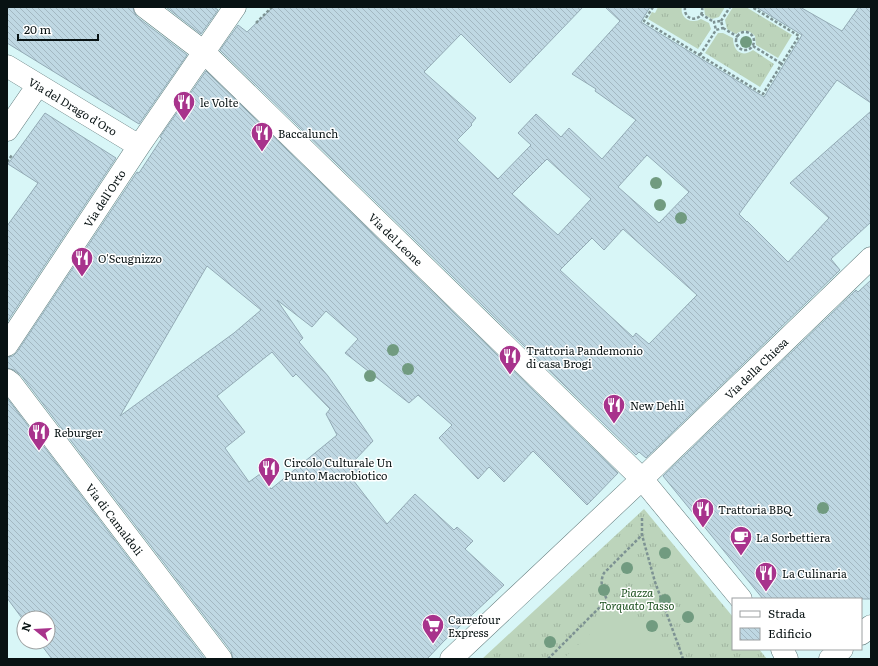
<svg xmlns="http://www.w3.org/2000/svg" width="878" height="666" font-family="Literata,serif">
<defs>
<pattern id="grass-tufts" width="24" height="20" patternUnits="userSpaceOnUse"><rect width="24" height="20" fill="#bcd4bb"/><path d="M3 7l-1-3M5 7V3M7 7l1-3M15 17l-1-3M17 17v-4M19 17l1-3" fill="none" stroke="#a0b5a0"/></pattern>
<pattern id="building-back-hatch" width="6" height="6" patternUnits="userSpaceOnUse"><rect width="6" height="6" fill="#bfd8e3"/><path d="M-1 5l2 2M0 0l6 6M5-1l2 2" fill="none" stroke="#a3b8c2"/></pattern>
</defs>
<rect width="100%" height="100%" fill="#d8f6f7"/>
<!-- grass -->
<path fill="url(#grass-tufts)" d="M658 7H682C680 14 686 22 694 21 697 21 699 20 701 19L709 23 711 29 698 49 648 19 652 12 655 13Z
M704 7H725L719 17 712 19 705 15Z
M733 7H746L792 35 778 58 756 45 755 36C749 30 743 29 736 34L727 29 725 20Z
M718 33H723L733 38C733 51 742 58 753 50L774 64 760 87 705 53Z
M644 509 733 617V649H759L767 659H482Z"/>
<!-- pitch -->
<path fill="#bcd4bb" d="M622 604 673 659H563Z"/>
<!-- building -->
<path fill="url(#building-back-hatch)" stroke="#93aab5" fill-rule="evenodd" d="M7 7H133L134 12 137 17 187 55 139 124 7 43Z
M166 7H214L218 10 201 34Z
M273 7H583L510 83 461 34 424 72 476 118 471 124 472 125 457 140 498 179 531 145 518 133 536 114 561 137 569 128 602 159 636 120 595 91 596 89 572 74 620 21 605 7H650L641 22 764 97 802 35 756 7H800L842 31 859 7H871V103L837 80 739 214 747 222V221L788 262 829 218 790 183 871 111V222L831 259 840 270 646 458 639 452 636 455 220 50 238 25 247 32ZM647 155 689 192 659 223 618 187ZM547 159 591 199 558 235 512 194ZM623 229 697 295 649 344 636 333 633 337 560 270 592 238 604 250Z
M206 71 618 473 587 505 533 451 504 482 489 467 478 479 439 438 452 425 418 395 409 403 345 353 358 339 326 311 312 327 277 300 303 338 299 342 328 376 373 441 353 462 362 473 353 480 387 524 415 494 454 530 457 527 473 541 465 549 504 585 444 641 427 659H233L231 651 21 375 14 370 7 368V357L13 356 17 352 137 172 139 173 162 138 160 137ZM207 266 261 310 234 333 120 416ZM272 352 293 377 296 374 330 409 326 414 337 435 271 489 260 474 249 482 225 448 245 432 217 396Z
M45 113 116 158 7 322V226L38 183 8 164Z
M871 280V599H763L663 476 856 290 858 292Z
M7 398 205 659H52L39 642H48V618H24V621L7 598Z"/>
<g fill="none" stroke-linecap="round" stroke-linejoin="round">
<!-- minor casing -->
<g stroke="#5f797a" stroke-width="23">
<path id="minor" d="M145 7 204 52 214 62 642 479 871 258
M7 66 139 146
M7 130 38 85
M7 345 139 146 235 7
M7 380 11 383 221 659
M861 634 871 626
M782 649 787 659
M451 659 642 479 741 599
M830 659 842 649"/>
</g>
<!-- path -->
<path stroke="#7d9293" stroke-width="2.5" stroke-dasharray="3 2" stroke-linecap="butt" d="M653 7 644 21 763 94 799 36 752 7
M685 7C683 23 705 22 702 7
M701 14 714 22
M721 21 730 7
M256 23 272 7
M723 28 738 37
M736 41a9 9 0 1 1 18 0a9 9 0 1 1-18 0Z
M753 46 782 64
M700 55 716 30 723 28 721 21 714 22 716 30
M7 162 12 155
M642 518V535L655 582 679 647 683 659
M548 659 607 600C603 590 599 583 604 573L642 535"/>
<!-- minor -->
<use href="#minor" stroke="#fff" stroke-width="22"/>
</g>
<!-- trees -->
<g fill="#719b80">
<circle cx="746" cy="42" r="6"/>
<circle cx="656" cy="183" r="6"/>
<circle cx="660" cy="205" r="6"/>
<circle cx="681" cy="218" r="6"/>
<circle cx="393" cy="350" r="6"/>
<circle cx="408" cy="369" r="6"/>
<circle cx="370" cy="376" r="6"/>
<circle cx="823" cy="508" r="6"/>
<circle cx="665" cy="553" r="6"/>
<circle cx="627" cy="568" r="6"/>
<circle cx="604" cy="590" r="6"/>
<circle cx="665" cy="600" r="6"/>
<circle cx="688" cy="617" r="6"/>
<circle cx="652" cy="626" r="6"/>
<circle cx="550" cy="642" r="6"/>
</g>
<!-- icons -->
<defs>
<g id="restaurant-pin" transform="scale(1.15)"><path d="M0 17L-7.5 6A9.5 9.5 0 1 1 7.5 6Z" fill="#a8338c" stroke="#fff"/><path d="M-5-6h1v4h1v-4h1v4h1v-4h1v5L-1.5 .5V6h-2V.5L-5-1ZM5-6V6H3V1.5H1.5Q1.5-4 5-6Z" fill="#fff"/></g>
<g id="cafe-pin" transform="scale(1.15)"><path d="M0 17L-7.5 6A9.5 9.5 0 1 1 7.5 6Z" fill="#a8338c" stroke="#fff"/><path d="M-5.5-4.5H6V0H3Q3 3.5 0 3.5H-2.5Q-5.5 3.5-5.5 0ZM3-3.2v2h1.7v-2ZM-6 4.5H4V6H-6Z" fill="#fff"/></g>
<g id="supermarket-pin" transform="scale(1.15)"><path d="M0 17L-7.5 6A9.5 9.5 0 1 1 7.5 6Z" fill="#a8338c" stroke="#fff"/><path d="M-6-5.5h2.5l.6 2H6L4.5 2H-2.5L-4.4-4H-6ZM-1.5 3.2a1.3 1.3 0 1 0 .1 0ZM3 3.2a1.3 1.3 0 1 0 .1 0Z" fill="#fff"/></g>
</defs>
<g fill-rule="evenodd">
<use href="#restaurant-pin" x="184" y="102"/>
<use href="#restaurant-pin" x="262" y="133"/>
<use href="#restaurant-pin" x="82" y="258"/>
<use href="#restaurant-pin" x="510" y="356"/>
<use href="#restaurant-pin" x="614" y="405"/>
<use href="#restaurant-pin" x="39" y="432"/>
<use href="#restaurant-pin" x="269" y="468"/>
<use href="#restaurant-pin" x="703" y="509"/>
<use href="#cafe-pin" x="741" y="537"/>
<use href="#restaurant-pin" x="766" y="573"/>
<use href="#supermarket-pin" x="433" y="625"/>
</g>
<g text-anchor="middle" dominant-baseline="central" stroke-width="3" stroke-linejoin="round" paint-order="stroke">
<!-- poi labels -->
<g font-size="11" fill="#081213" stroke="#fff" text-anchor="start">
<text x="200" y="102">le Volte</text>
<text x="278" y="133">Baccalunch</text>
<text x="98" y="258">O'Scugnizzo</text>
<text x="526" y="350">Trattoria Pandemonio<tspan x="526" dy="13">di casa Brogi</tspan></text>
<text x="630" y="405">New Dehli</text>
<text x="54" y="432">Reburger</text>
<text x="284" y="462">Circolo Culturale Un<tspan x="284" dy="13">Punto Macrobiotico</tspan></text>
<text x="718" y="509">Trattoria BBQ</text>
<text x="756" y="537">La Sorbettiera</text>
<text x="782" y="573">La Culinaria</text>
<text x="448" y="619">Carrefour<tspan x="448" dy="13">Express</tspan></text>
</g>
<!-- street labels -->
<g font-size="11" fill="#081213" stroke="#fff">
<text transform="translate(73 106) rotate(31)">Via del Drago d'Oro</text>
<text transform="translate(104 198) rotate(-57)">Via dell'Orto</text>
<text transform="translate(396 239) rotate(44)">Via del Leone</text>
<text transform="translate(756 368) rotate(-44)">Via della Chiesa</text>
<text transform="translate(115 519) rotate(53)">Via di Camaldoli</text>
</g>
<!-- park labels -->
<g font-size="11" font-style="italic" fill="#1d511f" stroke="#fff">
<text x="637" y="592">Piazza<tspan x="637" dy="13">Torquato Tasso</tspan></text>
</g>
</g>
<!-- border -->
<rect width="878" height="666" fill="none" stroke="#081213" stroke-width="16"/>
<!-- legend -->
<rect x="732" y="598" width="130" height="52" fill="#ffffff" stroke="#9ca0a1"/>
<rect x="740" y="611" width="20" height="6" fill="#ffffff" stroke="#9ca0a1"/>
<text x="768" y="618" font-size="12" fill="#081213">Strada</text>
<rect x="740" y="628" width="20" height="12" fill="url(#building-back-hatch)" stroke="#9ca0a1"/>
<text x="768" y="638" font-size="12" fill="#081213">Edificio</text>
<!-- north arrow -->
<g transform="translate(36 630) rotate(288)"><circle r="19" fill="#ffffff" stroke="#9ca0a1"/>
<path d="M0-3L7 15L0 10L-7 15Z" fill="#a8338c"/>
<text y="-6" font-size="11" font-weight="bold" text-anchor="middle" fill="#081213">N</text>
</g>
<!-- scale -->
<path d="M18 34v6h80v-6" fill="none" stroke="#081213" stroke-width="2"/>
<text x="24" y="34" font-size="12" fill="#081213" stroke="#ffffff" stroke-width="3" paint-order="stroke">20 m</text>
</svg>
